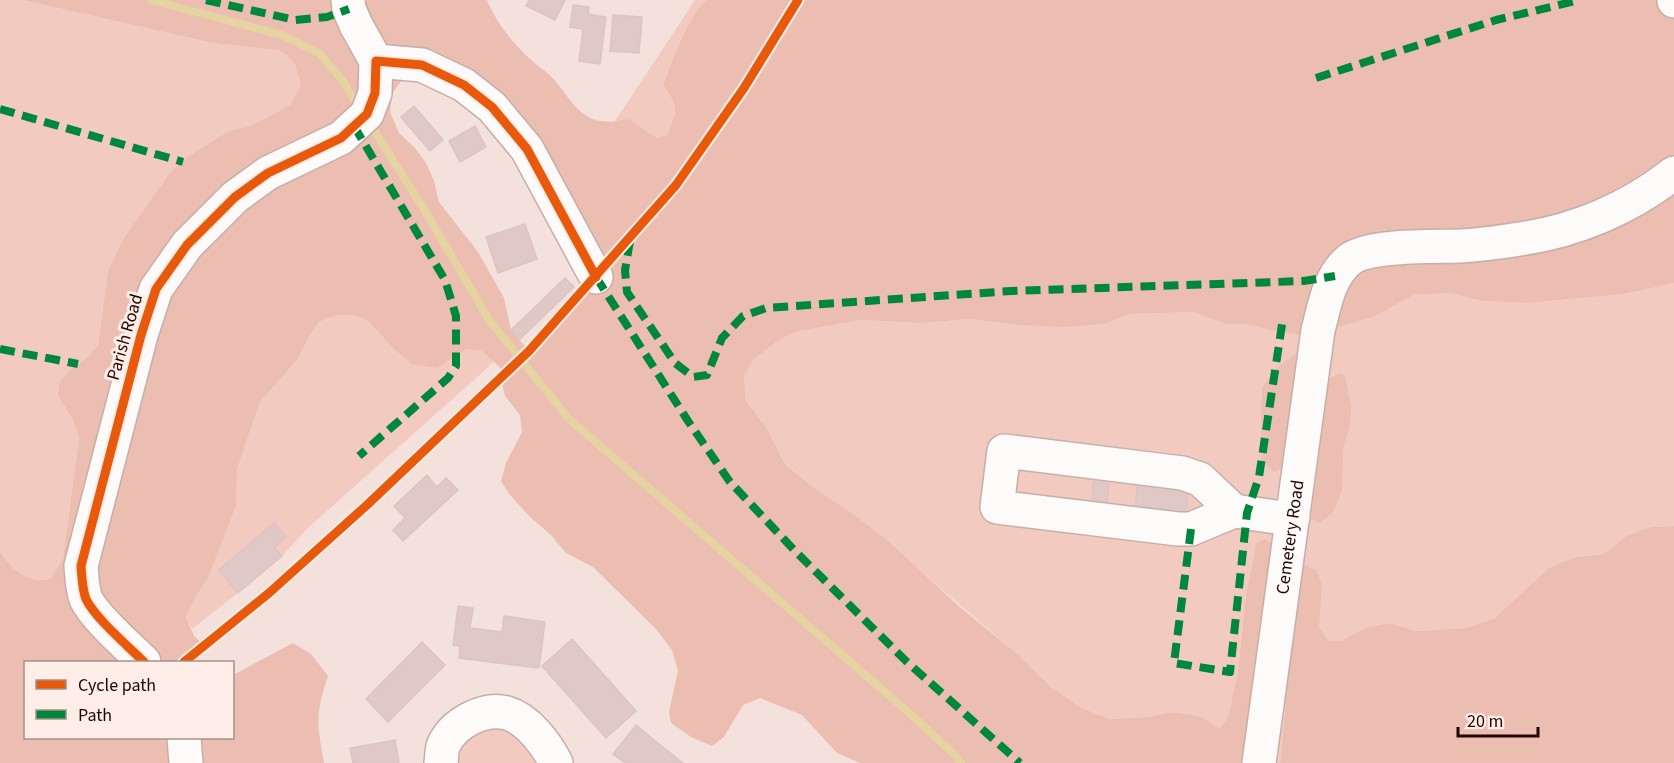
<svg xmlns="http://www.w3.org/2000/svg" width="1674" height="763" font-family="'Source Sans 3',sans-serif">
<rect width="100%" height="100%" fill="#f4e1dc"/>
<!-- green -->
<path fill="#f3cabf" d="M0 0H23L213 43 279 49 288 56 295 65 301 86 290 105 251 126 229 131 190 155 108 271 98 345 86 359 70 370 58 396 72 418 79 438 63 559 50 579C26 583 14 571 0 552Z
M695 0H706C688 17 672 61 663 85 678 107 678 110 667 135L657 138 642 128 615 121Z
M1674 283V526L1651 527 1626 536 1604 554 1577 557 1518 599 1495 618 1466 628 1417 631 1389 623 1365 628 1341 641 1328 640 1319 626V608L1290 645 1280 763H1246L1256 544 1246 594 1238 671 1228 717 1220 728 1200 716 1172 712 1147 717 1109 719 1080 707 1051 687 1015 652 856 516 814 488 785 463 766 427 746 401 744 376 754 359 775 343 794 332 862 320 920 323 970 319 1021 325 1104 324 1131 314 1194 312 1225 324H1245L1278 332 1299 335 1343 326 1373 317 1414 295 1449 293 1483 301 1528 303 1624 294Z
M337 315H355L367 320 394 349 437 368 467 349 482 351 494 362 309 527 282 556 274 547 286 537 274 523 219 570 238 593 192 629 186 617 196 596 208 578 236 506 237 469 260 402 298 359 309 337 319 322Z
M484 712 556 763H441Z"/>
<!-- forest -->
<path fill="#ecbdb1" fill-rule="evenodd" d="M23 0H487C496 22 513 44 531 60 539 67 549 73 556 82 566 93 573 108 587 116 599 124 615 122 628 119L657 138 667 135C678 110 678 107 663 85 672 61 688 17 706 0H1674V283L1624 294 1528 303 1483 301 1449 293 1414 295 1373 317 1343 326 1299 335 1278 332 1245 324H1225L1194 312 1131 314 1104 324 1062 327 1021 325 970 319 920 323 862 320 794 332 775 343 754 359 744 376 746 401 766 427 785 464 814 488 856 516 889 542 961 608 1015 652 1051 687 1080 707 1109 719 1147 717 1172 712 1200 716 1220 728 1228 717 1238 671 1246 594 1256 544 1265 539 1273 545 1246 763H860L837 753 802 715 760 698 743 705 724 737 712 746 691 737 671 723 669 712 678 671 672 650 656 629 593 567 566 553 551 535 530 517 510 495 501 481 506 463 522 432 520 415 505 396 501 379 506 373 482 351 467 349 437 368 412 364 394 349 367 320 355 315H337L319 322 309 337 298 359 260 402 237 469 236 506 208 578 196 596 186 617 194 636 205 647 184 662H26V738H232L233 675 293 643 311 654 328 676C315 714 317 724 324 763H0V552C14 571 26 583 50 579L63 559 79 438 72 418 58 396 60 382 70 370 86 359 98 345 108 271 124 238 170 173 190 155 229 131 251 126 290 105 301 86 295 65 288 56 279 50 213 43ZM427 76 488 116 557 229 586 289 529 351 511 330 504 298 478 252 439 202 434 181 426 163 415 148 399 133 390 112 392 94 402 80Z
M1297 353 1307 359 1297 442 1282 468 1274 472 1261 459 1262 388 1276 368Z
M1340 373 1345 376 1351 407 1350 424 1343 449 1342 491 1333 512 1320 523 1311 519 1329 379Z
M1674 526V763H1280L1297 581 1305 565 1316 570 1322 584 1319 626 1328 640 1341 641 1365 628 1389 623 1417 631 1466 628 1495 618 1549 568 1577 557 1604 554 1626 536 1651 527Z"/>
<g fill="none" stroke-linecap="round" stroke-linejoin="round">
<!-- stream -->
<path stroke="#e5d3a2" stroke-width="8" d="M151 0 282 35 319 53 342 80 359 108
M368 121 427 214 489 320 569 419 906 710 955 755 961 763"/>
</g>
<!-- building -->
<path fill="#dfc8c6" stroke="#ddc4c3" stroke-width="1.5" d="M529 0H565L555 20 526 6Z
M573 5 589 7 588 14 606 17 600 64 579 61 583 29 570 27Z
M613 15 642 17 639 53 610 51Z
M414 106 443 140 430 151 401 117Z
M475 126 486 147 460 162 449 141Z
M525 224 537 259 498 273 486 237Z
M565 278 574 287 520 339 511 330Z
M427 475 437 487 446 478 458 490 403 541 393 530 405 518 394 506Z
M1094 477 1109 479 1107 501 1092 499Z
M1138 478 1190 484 1185 516 1135 510Z
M274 523 286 537 274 547 282 556 238 593 219 570Z
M458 606 473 608 470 628 502 632 504 616 545 622 539 668 459 658 460 646 453 645Z
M572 639 636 711 606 738 542 666Z
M422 642 445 665 388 722 366 699Z
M636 725 664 748 683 763H625L613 754Z
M395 740 399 763H353L350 748Z"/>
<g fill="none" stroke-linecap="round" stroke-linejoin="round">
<!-- minor casing -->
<g stroke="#c6aea8" stroke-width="36">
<g id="minor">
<path d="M1674 0V1"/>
<path d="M376 61 422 65 464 85 492 107 527 149 596 277"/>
<path d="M1234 511 1200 479 1182 473 1004 451 997 507 1178 529H1191L1234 511 1276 517H1293"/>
<path d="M144 662C129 647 95 618 86 599 82 589 82 577 81 566L141 335 156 289 187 245 235 197 268 173 341 138 367 114 375 93 376 61 356 25 349 9 348 0"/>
<path d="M184 738 186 763"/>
<path d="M441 763C442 758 441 749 444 744 454 723 484 707 507 713 528 719 547 745 556 763"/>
<path id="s1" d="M1259 763 1318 330C1325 305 1328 278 1349 260 1369 244 1434 247 1461 246 1480 245 1501 242 1520 239 1576 231 1630 208 1674 173"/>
</g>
</g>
<!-- minor -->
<use href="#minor" stroke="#fdfafa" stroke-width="33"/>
<!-- quiet -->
<path stroke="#00873e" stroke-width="8" stroke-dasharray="15 8" stroke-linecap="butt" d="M206 0 295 20 327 17 349 9
M1316 78 1496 20 1580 0
M0 109 183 162
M354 126 445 280 456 316V366L448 378 359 456
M630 241 625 270 627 292 675 363 693 377 707 375 722 338 743 316 766 308 1011 291 1304 281 1335 276
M596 277 688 421 730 482 796 552 906 661 1020 763
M0 349 78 364
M1191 529 1174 663 1230 672 1247 513 1259 477 1283 318"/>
<!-- cycleway casing -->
<g stroke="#ffede8" stroke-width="13">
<path id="cycleway" d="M144 662C129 647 95 618 86 599 82 589 82 577 81 566L141 335 156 289 187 245 235 197 268 173 341 138 367 114 375 93 376 61 422 65 464 85 492 107 527 149 596 277
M184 662 269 593 367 505 529 351 676 185 744 88 798 0"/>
</g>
<!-- cycleway -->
<use href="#cycleway" stroke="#e8590c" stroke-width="9"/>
</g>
<g text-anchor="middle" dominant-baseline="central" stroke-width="6" stroke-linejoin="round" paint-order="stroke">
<!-- street labels -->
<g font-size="18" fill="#210501" stroke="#ffede8">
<text transform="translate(125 337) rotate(-74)">Parish Road</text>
<text stroke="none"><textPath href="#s1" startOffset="228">Cemetery Road</textPath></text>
</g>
</g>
<!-- legend -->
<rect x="24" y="661" width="210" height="78" fill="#ffede8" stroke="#a6908c" stroke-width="1.5"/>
<rect x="36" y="680" width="30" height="9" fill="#e8590c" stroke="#a6908c" stroke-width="1.5"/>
<text x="78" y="691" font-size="18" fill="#210501">Cycle path</text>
<rect x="36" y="710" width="30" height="9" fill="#00873e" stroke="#a6908c" stroke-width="1.5"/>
<text x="78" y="721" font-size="18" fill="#210501">Path</text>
<!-- scale -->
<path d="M1458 727v9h80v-9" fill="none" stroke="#210501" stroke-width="3"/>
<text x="1467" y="727" font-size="18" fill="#210501" stroke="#ffede8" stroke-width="4.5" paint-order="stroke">20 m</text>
</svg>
